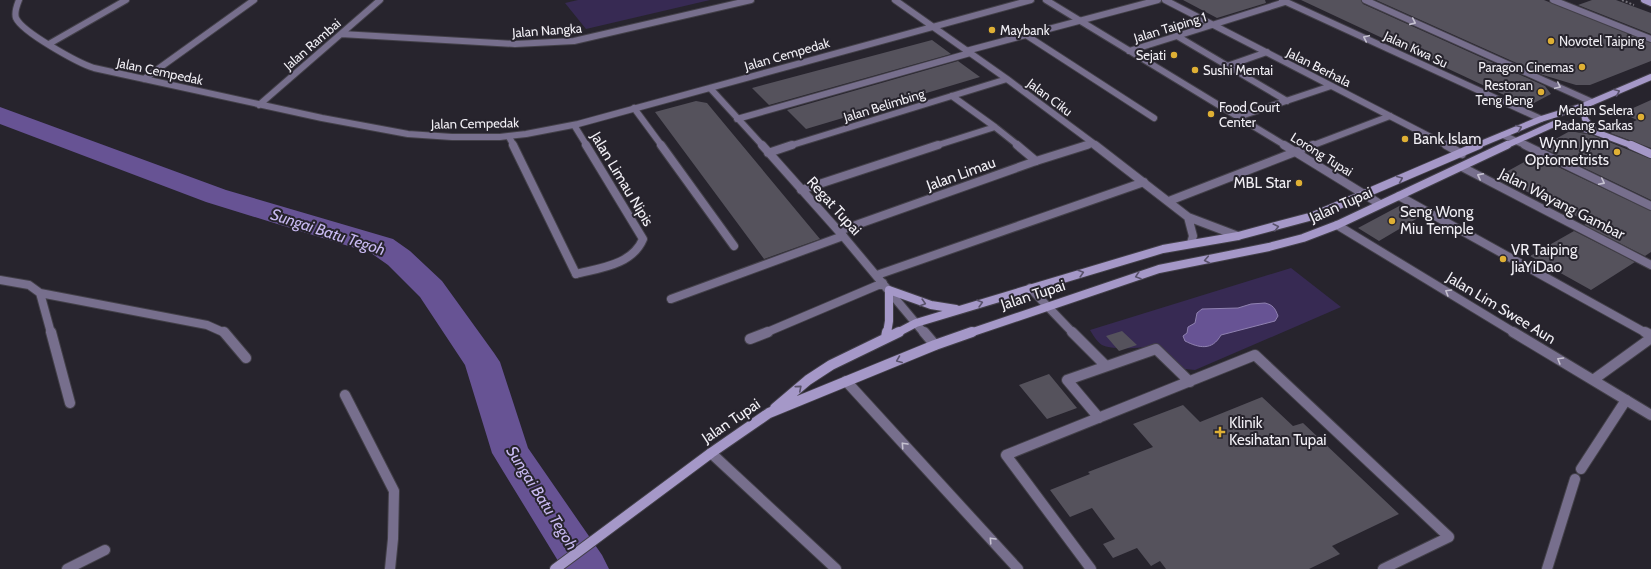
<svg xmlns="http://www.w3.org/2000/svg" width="1651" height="569" font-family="Cabin,sans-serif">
<rect width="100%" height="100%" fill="#27242d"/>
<!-- green -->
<path fill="#372a53" d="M578 0H710L586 29 565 3Z
M1291 268 1341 307 1195 370 1185 369 1158 346C1146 347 1113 351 1102 345 1097 342 1093 335 1090 330Z"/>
<!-- water -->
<path fill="#675394" stroke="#9082b1" d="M1265 303C1273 305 1275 308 1278 316L1275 321 1221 335C1212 351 1199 348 1185 341L1183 336 1187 333 1188 327 1195 323 1197 313 1202 309 1238 308 1251 304Z"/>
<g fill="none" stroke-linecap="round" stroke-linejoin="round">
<!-- river -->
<path fill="#675394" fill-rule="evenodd" d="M0 107 226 190 393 239 410 251 442 281 494 353 500 362 528 448 602 555 609 569H563L492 453 465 365 420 297 388 265 371 253 206 202 0 124Z"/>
</g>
<!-- building -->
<path fill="#55525c" d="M1183 0H1265L1266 3 1217 18Z
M1301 0H1361L1363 4 1545 86 1551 94 1534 103 1517 101Z
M1376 0H1544L1651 43V61L1590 85H1576L1543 75Z
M1592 0H1616L1651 13V34L1578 5Z
M932 40 951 54 769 105 752 88Z
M958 61 980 77 806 129 787 110Z
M1651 100V148L1610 133 1637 120 1622 113Z
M696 101 707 103 820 239 764 259 655 112Z
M1570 131 1592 135 1651 159V200L1541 147Z
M1535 156 1651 211V252L1645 256 1584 225 1588 222 1497 177Z
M1403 204 1423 215 1379 241 1358 228Z
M1574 231 1635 262 1591 290 1530 256Z
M1122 331 1137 345 1119 351 1106 336Z
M1049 374 1077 408 1047 419 1019 385Z
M1262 397 1293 426 1303 423 1399 514 1332 546 1340 554 1309 569H1166L1160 561 1151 566 1137 548 1113 558 1103 544 1115 539 1092 508 1070 517 1050 490 1090 474 1088 472 1153 447 1133 424 1183 405 1200 422Z"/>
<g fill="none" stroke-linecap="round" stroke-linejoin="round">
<!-- lane-far2 casing -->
<g stroke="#434049" stroke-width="8">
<path id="lane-far2" d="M1553 0 1651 39
M1026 35 1154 118
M1177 36 1287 101
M966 51 1158 0
M1227 66 1267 52
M952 96 995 127 1019 146
M634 108 662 146
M737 119 970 53
M509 137 514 146
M935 146 995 127
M1311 146 1390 116"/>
</g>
<!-- lane-far1 casing -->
<g stroke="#434049" stroke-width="10">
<path id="lane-far1" d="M513 145 576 274
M661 145 734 246
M1017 145 1036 161
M801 190 938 145
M1169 201 1313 145
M877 275 1144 182
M0 280 29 285 40 293 51 333
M1030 288 1073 333
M40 293 207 325 225 333
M671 299 843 236"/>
</g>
<!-- lane casing -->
<g stroke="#434049" stroke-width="12">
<path id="lane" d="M51 332 70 403
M224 332 246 358
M1072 332 1106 366
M345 395 394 491 393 539 390 569
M1099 418 1067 380 1156 349 1190 382
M1581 469 1626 400
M67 569 105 550
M1091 569 1006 455 1255 355 1449 537 1383 569
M1547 569 1575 479"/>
</g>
<!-- street-far2 casing -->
<g stroke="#434049" stroke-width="8">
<path id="street-far2" d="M19 0C17 5 14 12 16 18 22 32 78 63 94 68L322 118 408 134 452 137H500L526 134 578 124 1031 0
M895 0 1007 79 1097 146
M1046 0 1286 146
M1165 0 1448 146
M1282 0 1541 119
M1365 0 1592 102
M341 34 515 44 574 41 751 0
M49 44 126 0
M1129 51 1285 2
M144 79 254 0
M710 88 763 146
M259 105 380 0
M1238 117 1331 86
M574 125 587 146
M1503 135 1527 146
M789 146 1007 79
M1084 146 1092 144"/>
</g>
<!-- street-far1 casing -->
<g stroke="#434049" stroke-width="10">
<path id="street-far1" d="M762 145 843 236 924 333
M1095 145 1188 217 1238 236
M1284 145 1380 204
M1446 145 1462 154
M1525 145 1651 206
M768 153 792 145
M1462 167 1651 265
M1399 196 1646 333
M1188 217 1193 236 1191 243
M1337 225 1515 333
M839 231 1036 161 1087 145
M576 274C600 268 632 265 643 239L586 145
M765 333 883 283"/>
</g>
<!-- street casing -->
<g stroke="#434049" stroke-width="12">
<path id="street" d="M924 332 935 345
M1513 332 1651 415
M1645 332 1651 335
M750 339 768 332
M1593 380 1651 338
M846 381 1018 569
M711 453 836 569"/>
</g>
<!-- secondary-far2 casing -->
<g stroke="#434049" stroke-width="8">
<path id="secondary-far2" d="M1644 0 1651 3
M1583 106 1585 119 1593 129
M1476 146 1541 119 1583 106 1651 77
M1505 146 1556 123 1593 131 1633 146"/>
</g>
<!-- secondary-far1 casing -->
<g stroke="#434049" stroke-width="10">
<path id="secondary-far1" d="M1631 145 1651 154
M887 333 889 321V290L931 305 956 309
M897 333 916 323 1163 249 1238 236 1313 216 1479 145
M970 333 1159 269 1269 247 1303 238 1337 225 1507 145"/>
</g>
<!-- secondary casing -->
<g stroke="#434049" stroke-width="12">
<path id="secondary" d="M886 337 887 332
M775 408 808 380 831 365 899 332
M555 569 711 453 769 413 935 345 972 332"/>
</g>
<!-- path -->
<path stroke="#747179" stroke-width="2" stroke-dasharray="2 2" stroke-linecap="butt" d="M1622 0 1634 5"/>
<!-- lane-far2 -->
<use href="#lane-far2" stroke="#776f8d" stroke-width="6"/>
<!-- lane-far1 -->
<use href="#lane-far1" stroke="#776f8d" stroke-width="8"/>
<!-- lane -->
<use href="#lane" stroke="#776f8d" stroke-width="10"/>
<!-- street-far2 -->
<use href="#street-far2" stroke="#776f8d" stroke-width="6"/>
<!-- street-far1 -->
<use href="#street-far1" stroke="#776f8d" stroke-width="8"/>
<!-- street -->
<use href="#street" stroke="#776f8d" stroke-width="10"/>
<!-- secondary-far2 -->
<use href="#secondary-far2" stroke="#a598c8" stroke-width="6"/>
<!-- secondary-far1 -->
<use href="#secondary-far1" stroke="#a598c8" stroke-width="8"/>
<!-- secondary -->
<use href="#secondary" stroke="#a598c8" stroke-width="10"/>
</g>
<!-- one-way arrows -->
<defs><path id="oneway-chevron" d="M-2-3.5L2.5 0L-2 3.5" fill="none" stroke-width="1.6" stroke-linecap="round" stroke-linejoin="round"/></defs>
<g stroke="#c6c2d1">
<use href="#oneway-chevron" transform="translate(1413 22) rotate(24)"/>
<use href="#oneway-chevron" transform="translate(1366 38) rotate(-155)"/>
<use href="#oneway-chevron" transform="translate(1558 86) rotate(25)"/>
<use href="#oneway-chevron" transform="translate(1480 176) rotate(-153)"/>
<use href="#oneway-chevron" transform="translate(1602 182) rotate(26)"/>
<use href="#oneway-chevron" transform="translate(1448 292) rotate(-149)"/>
<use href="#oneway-chevron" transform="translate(1560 360) rotate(-149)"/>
<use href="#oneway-chevron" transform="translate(904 445) rotate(-133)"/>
<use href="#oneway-chevron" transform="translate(992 540) rotate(-133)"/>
</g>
<g stroke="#59526b">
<use href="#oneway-chevron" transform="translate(1617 92) rotate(-23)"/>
<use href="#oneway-chevron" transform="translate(1519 128) rotate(-23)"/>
<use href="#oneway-chevron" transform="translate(1400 179) rotate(-23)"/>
<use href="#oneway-chevron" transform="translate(1276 227) rotate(-14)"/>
<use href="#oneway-chevron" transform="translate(1207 260) rotate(169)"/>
<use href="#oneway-chevron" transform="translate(1081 273) rotate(-17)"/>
<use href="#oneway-chevron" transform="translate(1138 276) rotate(161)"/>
<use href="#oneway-chevron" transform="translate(923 303) rotate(17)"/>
<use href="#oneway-chevron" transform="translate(980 303) rotate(-16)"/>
<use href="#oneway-chevron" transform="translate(899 360) rotate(158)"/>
<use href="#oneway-chevron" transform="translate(799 388) rotate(-41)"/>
</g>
<!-- markers -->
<g fill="#dfb034" stroke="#27242d" stroke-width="1.5">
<circle cx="992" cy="30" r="4"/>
<circle cx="1551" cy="41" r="4"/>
<circle cx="1174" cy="55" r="4"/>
<circle cx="1582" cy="67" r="4"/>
<circle cx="1195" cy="70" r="4"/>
<circle cx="1541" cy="92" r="4"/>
<circle cx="1211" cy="114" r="4"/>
<circle cx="1641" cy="117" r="4"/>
<circle cx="1405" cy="139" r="4"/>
<circle cx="1617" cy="152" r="4"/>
<circle cx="1299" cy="183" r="4"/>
<circle cx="1392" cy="221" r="4"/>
<circle cx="1503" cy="259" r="4"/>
<path d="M1218 426h4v4h4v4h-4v4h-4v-4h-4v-4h4z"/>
</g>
<g text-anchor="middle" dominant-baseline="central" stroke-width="4" stroke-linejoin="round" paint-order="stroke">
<!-- far-street labels -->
<g font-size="13" fill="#f1eff5" stroke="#27242d">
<text transform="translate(1170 27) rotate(-17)">Jalan Taiping 1</text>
<text transform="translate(547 30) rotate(-4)">Jalan Nangka</text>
<text transform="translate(312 44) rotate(-41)">Jalan Rambai</text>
<text transform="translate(1416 49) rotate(25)">Jalan Kwa Su</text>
<text transform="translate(787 54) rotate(-16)">Jalan Cempedak</text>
<text transform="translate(1319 67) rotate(27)">Jalan Berhala</text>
<text transform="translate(160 71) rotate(12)">Jalan Cempedak</text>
<text transform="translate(1050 97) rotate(37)">Jalan Ciku</text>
<text transform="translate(884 105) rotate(-17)">Jalan Belimbing</text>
<text transform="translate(475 123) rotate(-1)">Jalan Cempedak</text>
<text transform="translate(1322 154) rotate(32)">Lorong Tupai</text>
</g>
<!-- far-poi labels -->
<g font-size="13" fill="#f1eff5" stroke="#27242d" text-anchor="start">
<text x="1000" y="30">Maybank</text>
<text x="1559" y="41">Novotel Taiping</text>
<text x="1166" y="55" text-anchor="end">Sejati</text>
<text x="1574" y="67" text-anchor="end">Paragon Cinemas</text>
<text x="1203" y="70">Sushi Mentai</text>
<text x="1533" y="85" text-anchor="end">Restoran<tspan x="1533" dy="15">Teng Beng</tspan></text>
<text x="1219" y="107">Food Court<tspan x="1219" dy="15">Center</tspan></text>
<text x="1633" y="110" text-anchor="end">Medan Selera<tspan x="1633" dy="15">Padang Sarkas</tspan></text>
</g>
<!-- poi labels -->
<g font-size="15" fill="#f1eff5" stroke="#27242d" text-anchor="start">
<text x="1413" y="139">Bank Islam</text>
<text x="1609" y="143" text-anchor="end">Wynn Jynn<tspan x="1609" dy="17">Optometrists</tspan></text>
<text x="1291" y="183" text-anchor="end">MBL Star</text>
<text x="1400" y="212">Seng Wong<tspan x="1400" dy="17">Miu Temple</tspan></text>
<text x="1511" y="250">VR Taiping<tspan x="1511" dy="17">JiaYiDao</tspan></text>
<text x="1229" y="423">Klinik<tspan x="1229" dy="17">Kesihatan Tupai</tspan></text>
</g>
<!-- street labels -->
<g font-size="15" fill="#f1eff5" stroke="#27242d">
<text transform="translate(961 174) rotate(-20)">Jalan Limau</text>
<text transform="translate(622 179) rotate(59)">Jalan Limau Nipis</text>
<text transform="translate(1562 204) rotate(27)">Jalan Wayang Gambar</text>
<text transform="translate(1341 205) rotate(-24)">Jalan Tupai</text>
<text transform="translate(834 206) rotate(48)">Regat Tupai</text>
<text transform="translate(1033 295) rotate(-18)">Jalan Tupai</text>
<text transform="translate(1501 308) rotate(31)">Jalan Lim Swee Aun</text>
<text transform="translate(731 421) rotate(-34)">Jalan Tupai</text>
</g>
<!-- water labels -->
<g font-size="16" font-style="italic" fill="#c8b9f1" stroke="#27242d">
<text transform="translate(328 232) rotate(18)">Sungai Batu Tegoh</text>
<text transform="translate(542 498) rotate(58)">Sungai Batu Tegoh</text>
</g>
</g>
</svg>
